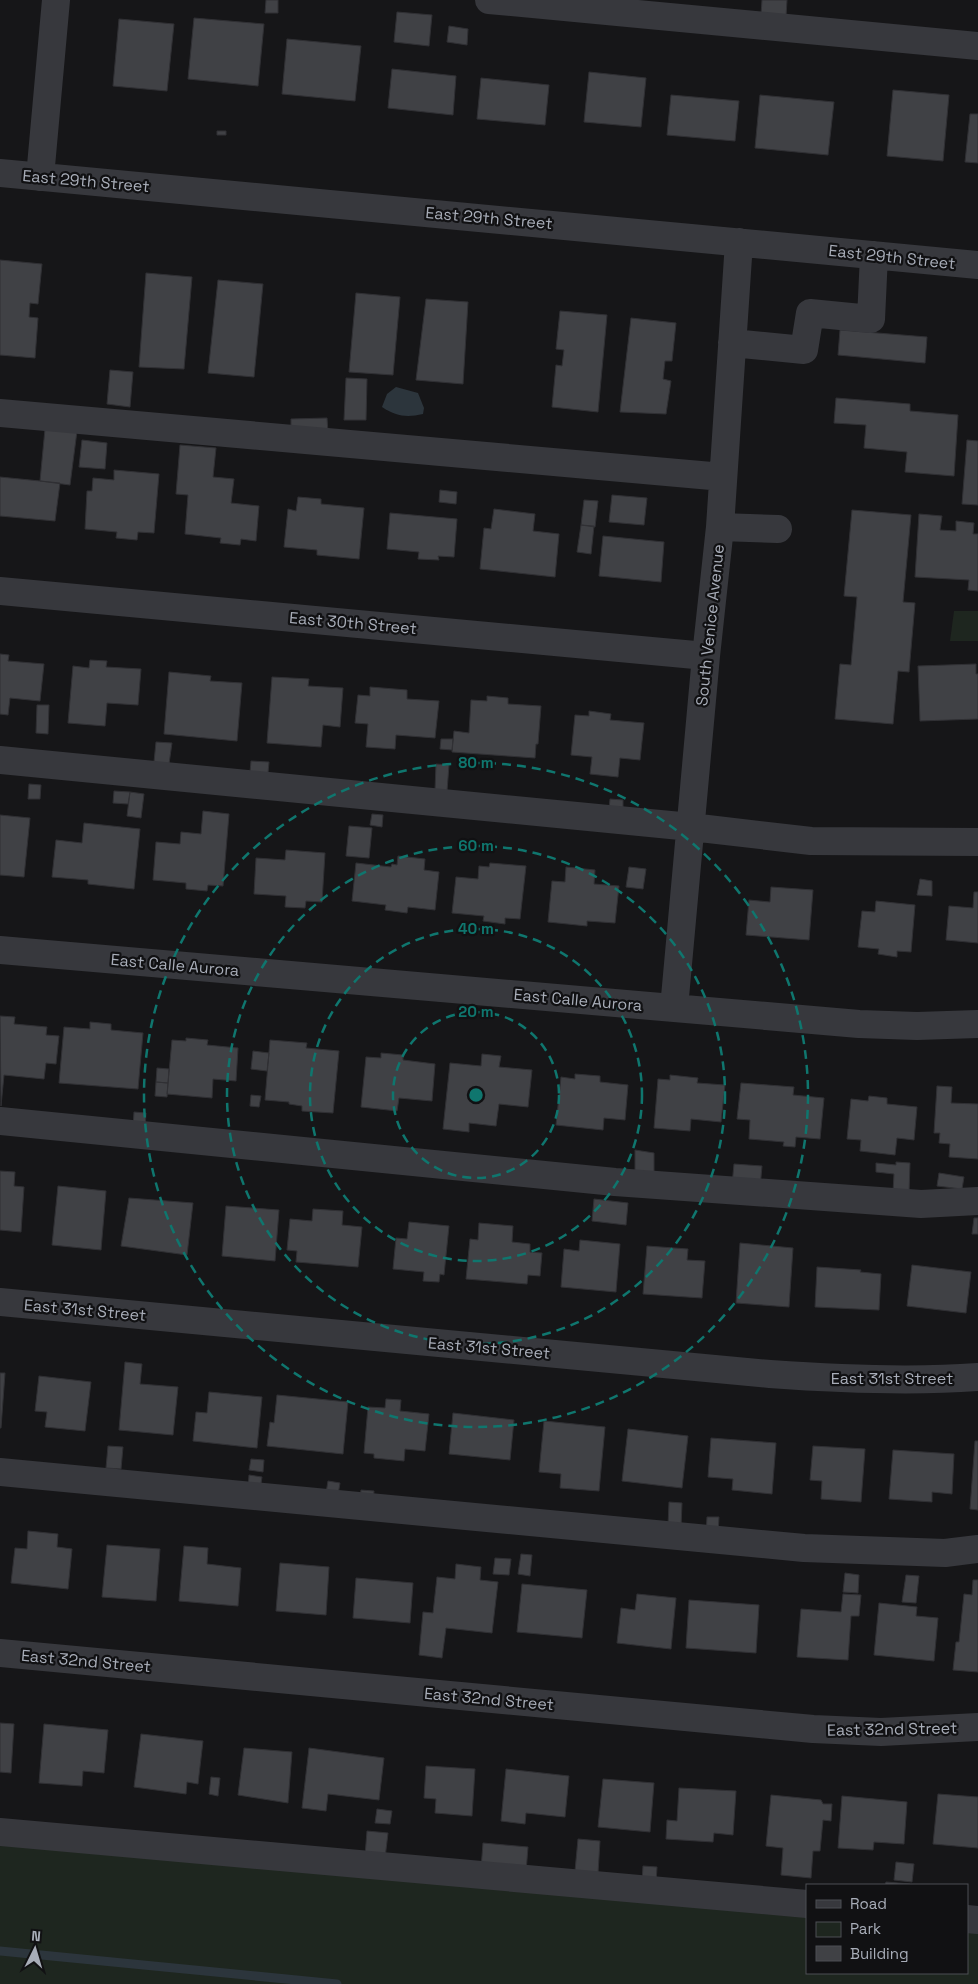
<svg xmlns="http://www.w3.org/2000/svg" width="978" height="1984" font-family="'Space Grotesk',sans-serif">
<rect width="100%" height="100%" fill="#161618"/>
<!-- green -->
<path fill="#1e261f" d="M954 611H978V641H950Z
M0 1842 807 1916V1973H967V1931L978 1932V1984H0Z"/>
<!-- water -->
<path fill="#2c353c" d="M396 387 418 393 424 408 423 414C406 418 396 416 382 407L387 394Z"/>
<g fill="none" stroke-linecap="round" stroke-linejoin="round">
<!-- stream -->
<path stroke="#2c353c" stroke-width="9" d="M0 1951 337 1984"/>
</g>
<!-- building -->
<path fill="#404145" stroke="#303034" d="M266 0H278V13H265Z
M762 0H787L786 17 761 15Z
M397 12 432 15 429 46 394 42Z
M194 18 264 24 258 86 188 79Z
M119 19 174 24 167 91 113 86Z
M449 26 468 29 467 45 447 42Z
M287 39 361 46 355 101 282 94Z
M392 69 456 76 453 115 388 108Z
M589 72 646 78 641 127 584 122Z
M481 78 549 85 545 125 477 119Z
M893 90 949 95 943 161 887 156Z
M671 95 739 101 735 141 667 135Z
M760 95 834 102 828 155 755 148Z
M970 114H978V163L965 162Z
M217 131H226V135H217Z
M0 260 42 264 38 304 30 303 29 317 38 318 35 358 0 355Z
M146 273 192 277 184 369 139 367Z
M218 280 263 284 254 377 208 373Z
M356 293 400 297 393 375 349 372Z
M426 299 468 302 463 384 416 380Z
M560 311 607 315 598 412 552 407 556 365 562 366 564 350 556 349Z
M631 318 676 323 672 361H665L663 379 671 381 666 414 620 412Z
M840 330 927 337 925 363 838 355Z
M110 370 133 372 130 407 107 404Z
M346 378 367 379 366 420H344Z
M836 398 910 404V411L958 415 954 476 905 472 907 452 864 448 866 425 834 423Z
M327 418 328 433 291 434V419Z
M45 429 77 431 70 485 40 481Z
M82 440 107 443 105 469 79 467Z
M967 440 978 441V505L962 504Z
M180 445 216 448 213 477 234 479 231 503 259 506 256 541 241 539 240 545 220 543 221 538 185 534 188 495 176 494Z
M114 470 159 474 154 533 138 532 137 540 116 538 117 532 85 529 87 491H92L93 478 114 480Z
M0 477 60 483 55 521 0 516Z
M440 490 457 492 456 504 439 502Z
M612 495 647 498 644 525 609 522Z
M298 497 321 499V504L364 508 359 559 317 555V550L284 547 288 509 296 511Z
M584 500 598 501 595 527 581 525Z
M494 509 535 514 533 531 559 534 555 577 480 569 484 528 491 529Z
M852 510 911 515 903 602 915 603 909 672 898 671 893 724 835 719 840 664 851 665 857 597 844 596Z
M390 513 457 519 454 557 438 556 439 560 418 559 419 552 387 549Z
M919 514 942 516 940 530 956 531V521L974 523 973 534H978V591L968 590 969 580 915 577Z
M581 525 594 526 591 554 577 552Z
M603 536 664 542 661 582 599 576Z
M0 654 9 655 8 661 44 664 40 701 10 698 8 715 0 714Z
M90 660 107 661 106 667 141 669 138 705 107 703 105 726 68 723 73 666 89 668Z
M976 664V674H978V719L920 721 918 666Z
M169 672 211 676 210 681 242 683 237 741 164 734Z
M272 677 309 679 308 686 343 688 340 727 323 725 321 747 267 743Z
M370 687 407 690V699L439 701 435 738 396 735 395 749 366 747 368 724 355 723 358 695 370 696Z
M487 696 508 698V704L541 706 538 744H536L535 758 452 752 454 731 469 733 471 700 487 701Z
M37 705H49L48 734 36 733Z
M589 711 611 714 610 720 644 723 640 760 620 758 618 777 590 774 592 757 571 755 575 715 589 716Z
M441 739H453L452 750 440 749Z
M156 742 172 743 169 764 154 762Z
M251 761 269 762 268 773 250 772Z
M436 764 449 765 447 791 435 790Z
M29 784 41 785 40 799H28Z
M114 791 130 792 128 804 113 803Z
M130 792 144 794 141 818 127 816Z
M610 799 623 800V810L609 809Z
M203 811 229 814 223 886 208 885 207 891 186 889V883L153 880 156 842 180 844 181 832 201 834Z
M372 814 383 815 382 827 370 825Z
M0 815 30 818 24 877 0 875Z
M84 823 140 829 134 889 88 884V880L52 877 56 840 82 843Z
M349 826 372 828 369 858 346 856Z
M286 850 325 853 322 902 306 901 305 908 285 907 286 896 254 894 256 858 285 860Z
M398 856 425 859 424 870 439 872 435 910 408 907 407 913 385 910 386 905 352 901 356 863 391 867 392 864 397 865Z
M490 863 526 866 520 919 505 918V924L483 921 484 916 452 913 456 877 478 879 479 866 489 867Z
M566 867 595 870 594 884 619 886 615 923 587 921V926L548 922 552 881 565 882Z
M629 867 646 869 643 889 626 887Z
M920 879 932 881V896L917 895Z
M771 887 813 890 809 940 746 935 749 900 770 902Z
M974 892H978V943L946 940 949 906 973 908Z
M876 901 915 905 911 952 897 951V957L878 954 879 949 858 947 862 911 875 912Z
M0 1016 15 1017 14 1024 47 1027 46 1035 59 1036 56 1064 46 1063 44 1079 4 1075 1 1106Z
M90 1022 111 1024V1030L143 1033 138 1089 59 1083 64 1027 90 1029Z
M186 1038 208 1040 207 1045 238 1048 236 1081 213 1079 212 1098 167 1094 172 1040 186 1041Z
M270 1040 307 1043 306 1048 339 1051 333 1113 302 1111V1106L289 1104V1102L265 1100Z
M253 1051 269 1053 267 1071 251 1069Z
M381 1053 403 1055V1060L435 1064 432 1101 399 1098 397 1111 361 1107 366 1057 381 1058Z
M482 1054 501 1056 499 1067 532 1070 528 1107 499 1104 496 1126 469 1123V1132L443 1129 450 1063 481 1066Z
M157 1068 169 1069 168 1083 156 1082Z
M575 1074 600 1076V1082L628 1085 625 1120 604 1118 603 1130 556 1125 561 1077 575 1079Z
M670 1075 698 1078 697 1083 725 1085 721 1122 691 1119 690 1131 654 1128 658 1079 670 1080Z
M156 1082 168 1083 167 1097 155 1096Z
M741 1083 794 1087 793 1095 824 1098 820 1139 796 1137 795 1147 783 1146 784 1142 749 1139 750 1120 737 1119Z
M937 1086 952 1087 951 1103 978 1104V1159L949 1157 950 1144 939 1143 940 1133H934Z
M251 1095 261 1096 259 1107 250 1106Z
M869 1096 887 1098V1104L917 1107 914 1140 897 1138 895 1155 860 1151 861 1140 847 1139 851 1099 868 1101Z
M134 1112 146 1113 145 1128 133 1127Z
M635 1150 654 1153V1175L635 1173Z
M896 1162 910 1163 909 1193 893 1192 894 1174 876 1172V1163L896 1165Z
M734 1164 762 1166 760 1188 732 1185Z
M0 1171 15 1172 14 1186 24 1187 21 1232 0 1230Z
M939 1173 964 1177 962 1189 937 1186Z
M58 1186 106 1191 101 1250 52 1245Z
M129 1198 193 1203 187 1255 121 1246Z
M594 1199 628 1203 626 1225 592 1221Z
M226 1206 279 1210 275 1261 222 1256Z
M313 1209 343 1211 342 1225 362 1227 358 1267 296 1262 297 1251 287 1250 290 1219 312 1221Z
M974 1218H978V1234H972Z
M409 1222 449 1226 444 1275 440 1274 439 1282 423 1281 424 1272 393 1269 396 1238 407 1239Z
M479 1223 513 1226 512 1242 530 1244V1252L542 1253 540 1276 528 1275 527 1284 466 1279 470 1239 478 1240Z
M580 1240 620 1244 616 1292 561 1287 564 1249 579 1251Z
M740 1243 793 1248 789 1307 736 1303Z
M647 1246 688 1249 687 1260 705 1261 702 1298 643 1294Z
M912 1265 971 1272 966 1313 907 1306Z
M817 1267 861 1270 860 1272 881 1274 879 1310 815 1307Z
M125 1362 142 1364 140 1384 178 1387 173 1435 119 1430Z
M0 1373H5L1 1428H0Z
M39 1376 91 1382 85 1431 45 1427 47 1412 35 1411Z
M209 1392 262 1397 257 1448 193 1441 196 1412 207 1413Z
M277 1395 348 1402 343 1454 267 1446 270 1422 274 1423Z
M386 1399 401 1400 400 1411 429 1414 425 1451 405 1449 404 1461 374 1458V1454L364 1453 368 1407 385 1408Z
M453 1413 514 1420 510 1460 449 1454Z
M544 1421 605 1427 599 1491 560 1488 561 1474 539 1472Z
M628 1429 688 1436 682 1488 622 1481Z
M711 1438 776 1443 772 1494 732 1490 733 1479 708 1477Z
M975 1441H978V1510L970 1509Z
M108 1446 123 1447 121 1469 106 1468Z
M813 1446 865 1449 861 1502 821 1499 822 1481 810 1480Z
M893 1450 954 1454 952 1494 932 1492V1502L889 1499Z
M251 1459 264 1460 263 1472 249 1470Z
M249 1475 262 1477 260 1490 248 1489Z
M328 1481 340 1483 338 1495 326 1493Z
M361 1490 374 1491 373 1502 360 1501Z
M669 1502 682 1503 681 1527 668 1526Z
M707 1517H719L718 1535 706 1534Z
M28 1531 58 1534 57 1547 72 1549 68 1589 11 1583 15 1548 27 1549Z
M107 1545 160 1549 156 1601 102 1597Z
M184 1546 208 1548 207 1564 241 1568 238 1606 179 1601Z
M521 1554 532 1555 530 1576 518 1574Z
M495 1558 511 1559 509 1575 493 1574Z
M280 1563 329 1567 326 1615 276 1611Z
M456 1564 481 1567 480 1580 498 1582 492 1633 446 1628 442 1658 419 1655 423 1612 433 1613 437 1577 455 1579Z
M845 1573 859 1575 858 1593 843 1592Z
M906 1575 919 1576 916 1603 902 1602Z
M356 1578 413 1583 410 1623 353 1618Z
M973 1580H978V1672L953 1670 956 1642H959L964 1594 972 1595Z
M522 1584 587 1590 582 1638 517 1632Z
M637 1594 676 1598 671 1649 617 1643 621 1608 635 1610Z
M843 1594 861 1595 859 1616H851L848 1660 797 1657 801 1609 841 1612Z
M689 1600 759 1605 756 1653 686 1648Z
M879 1603 917 1607 916 1616 938 1618 934 1661 874 1655Z
M0 1723 14 1724 11 1773 0 1772Z
M44 1724 108 1730 104 1773 83 1771 82 1786 39 1783Z
M141 1734 203 1741 198 1784 187 1782 186 1794 134 1787Z
M244 1748 292 1752 288 1803 238 1795Z
M309 1748 384 1758 379 1800 328 1794 326 1811 302 1808Z
M426 1766 475 1769 472 1816 435 1813 436 1799 424 1798Z
M506 1769 569 1776 565 1817 526 1813 525 1824 501 1821Z
M211 1777 220 1778 218 1796 209 1794Z
M603 1779 654 1783 650 1832 598 1827Z
M679 1788 736 1791 733 1835 714 1833 713 1842 666 1839 667 1820 677 1821Z
M938 1794 978 1797V1848L933 1844Z
M771 1795 821 1800 823 1804H832L831 1821 823 1820 820 1851H813L811 1878 781 1875 783 1848 766 1846Z
M842 1796 907 1802 904 1844 874 1842 873 1850 838 1848Z
M377 1809 392 1811 390 1824 375 1823Z
M367 1831 388 1833 385 1858 365 1856Z
M578 1839 600 1841 598 1873 575 1871Z
M483 1843 528 1847 526 1872 481 1869Z
M896 1862 914 1864 912 1882 894 1880Z
M643 1866 657 1867 656 1883 642 1882Z
M886 1882 910 1884V1885H885Z"/>
<g fill="none" stroke-linecap="round" stroke-linejoin="round">
<!-- minor -->
<path stroke="#37383d" stroke-width="28" d="M489 0 978 46
M0 173 978 265
M40 177 56 0
M732 343 804 350 810 313 871 319 874 255
M0 413 723 477
M720 527 778 529
M0 591 706 656
M0 760 691 827 811 841 978 842
M0 950 859 1024 917 1026 978 1024
M674 1008 706 656 720 527 739 242
M0 1121 615 1182 921 1204 978 1201
M0 1302 770 1374C840 1379 909 1382 978 1377
M0 1472 804 1548 945 1553 978 1549
M0 1653 813 1729 881 1732 978 1727
M0 1832 807 1904
M967 1919 978 1920"/>
</g>
<!-- distance rings -->
<g fill="none" stroke="#0f766e" stroke-width="2.5" stroke-dasharray="9 6">
<circle cx="476" cy="1095" r="83"/>
<circle cx="476" cy="1095" r="166"/>
<circle cx="476" cy="1095" r="249"/>
<circle cx="476" cy="1095" r="332"/>
</g>
<g text-anchor="middle" dominant-baseline="central" stroke-width="4.5" stroke-linejoin="round" paint-order="stroke">
<!-- street labels -->
<g font-size="16" fill="#a8adb8" stroke="#111113">
<text transform="translate(86 181) rotate(5)">East 29th Street</text>
<text transform="translate(489 218) rotate(5)">East 29th Street</text>
<text transform="translate(892 257) rotate(6)">East 29th Street</text>
<text transform="translate(353 623) rotate(5)">East 30th Street</text>
<text transform="translate(710 625) rotate(-84)">South Venice Avenue</text>
<text transform="translate(175 965) rotate(5)">East Calle Aurora</text>
<text transform="translate(578 1000) rotate(5)">East Calle Aurora</text>
<text transform="translate(85 1310) rotate(5)">East 31st Street</text>
<text transform="translate(489 1348) rotate(5)">East 31st Street</text>
<text x="892" y="1378">East 31st Street</text>
<text transform="translate(86 1661) rotate(5)">East 32nd Street</text>
<text transform="translate(489 1699) rotate(5)">East 32nd Street</text>
<text transform="translate(892 1729) rotate(-1)">East 32nd Street</text>
</g>
</g>
<circle cx="476" cy="1095" r="8" fill="#0f766e" stroke="#111113" stroke-width="2.5"/>
<g font-size="15" text-anchor="middle" font-weight="bold" fill="#0f766e" stroke="#111113" stroke-width="4.5" stroke-linejoin="round" paint-order="stroke">
<text x="476" y="768">80 m</text>
<text x="476" y="851">60 m</text>
<text x="476" y="934">40 m</text>
<text x="476" y="1017">20 m</text>
</g>
<!-- legend -->
<rect x="806" y="1884" width="162" height="90" fill="#111113" stroke="#4d4f55"/>
<rect x="816" y="1900" width="25" height="8" fill="#37383d" stroke="#4d4f55"/>
<text x="850" y="1909" font-size="15" fill="#a8adb8">Road</text>
<rect x="816" y="1922" width="25" height="15" fill="#1e261f" stroke="#4d4f55"/>
<text x="850" y="1934" font-size="15" fill="#a8adb8">Park</text>
<rect x="816" y="1946" width="25" height="15" fill="#404145" stroke="#4d4f55"/>
<text x="850" y="1959" font-size="15" fill="#a8adb8">Building</text>
<!-- north arrow -->
<g transform="translate(35 1949) rotate(5)" stroke="#111113" stroke-width="4" paint-order="stroke">
<path d="M0-4L9 19L0 12L-9 19Z" fill="#a8adb8"/>
<text y="-8" font-size="14" font-weight="bold" text-anchor="middle" fill="#a8adb8">N</text>
</g>
</svg>
